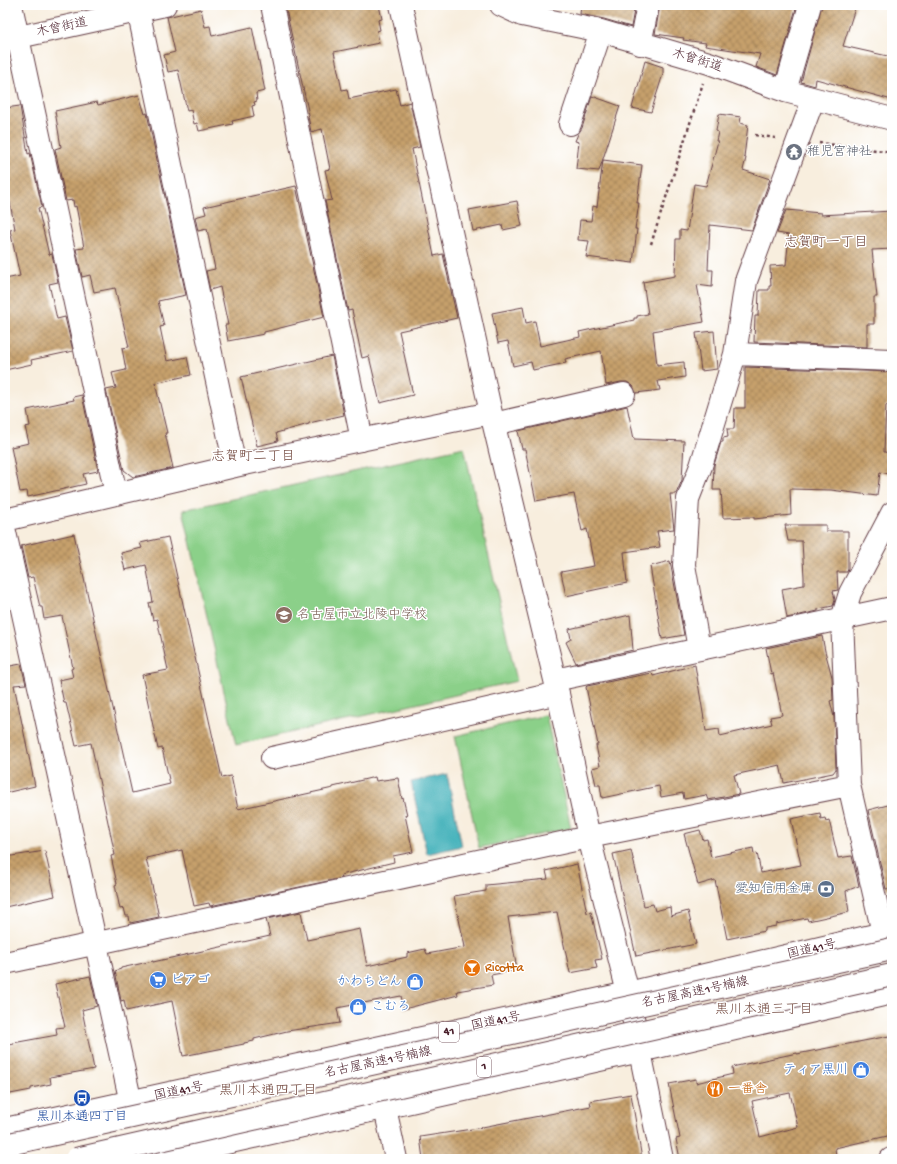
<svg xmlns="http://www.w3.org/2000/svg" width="897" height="1164" font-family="'Gochi Hand','Klee One',sans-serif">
<defs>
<pattern id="building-cross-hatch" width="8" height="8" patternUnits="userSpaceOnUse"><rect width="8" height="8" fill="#c6a06c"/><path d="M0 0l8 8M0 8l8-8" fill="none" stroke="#a38259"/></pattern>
</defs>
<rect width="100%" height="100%" fill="#fff"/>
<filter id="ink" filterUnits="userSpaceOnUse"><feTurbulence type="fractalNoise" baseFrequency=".025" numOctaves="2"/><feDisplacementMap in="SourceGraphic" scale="8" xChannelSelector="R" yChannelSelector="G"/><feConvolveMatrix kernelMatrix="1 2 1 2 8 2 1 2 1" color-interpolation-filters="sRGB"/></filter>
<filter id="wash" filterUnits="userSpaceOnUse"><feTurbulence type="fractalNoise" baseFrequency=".012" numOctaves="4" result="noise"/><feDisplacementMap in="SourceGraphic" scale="16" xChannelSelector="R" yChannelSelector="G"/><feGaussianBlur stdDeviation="0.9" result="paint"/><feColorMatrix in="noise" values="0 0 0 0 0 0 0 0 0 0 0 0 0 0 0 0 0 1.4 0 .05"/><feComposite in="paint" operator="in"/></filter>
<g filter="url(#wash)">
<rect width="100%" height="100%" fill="#f8eede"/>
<!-- garden -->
<path fill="#8bd089" stroke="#6a785a" d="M464 447 517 681 236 745 183 510Z
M546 715 571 828 479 848 455 736Z"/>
<!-- water -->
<path fill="#3fb0b9" stroke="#446872" d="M447 774 462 846 427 854 411 782Z"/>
<g id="blocks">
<!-- building -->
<path fill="url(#building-cross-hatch)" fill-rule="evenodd" d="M285 5H379L382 19 378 20 380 30 377 31 379 43 334 52 342 90 347 89 349 99 396 89 400 105 410 102 420 147 412 149 434 256 443 254 457 318 399 331 413 395 380 403 369 356 362 358 352 310 348 311 325 201 332 200 325 170 330 169 322 129 311 132 308 116 309 115Z
M581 5H635L631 27 604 19 580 14Z
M660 5H797L777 75 756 67 760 54 705 46 706 43 683 40 684 38 655 34Z
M822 5H856L843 46 892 57V100L816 79 815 86 801 82Z
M201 9 205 27 210 26 212 36 252 27 265 91 256 93 257 101 254 102 255 105 252 106 254 116 232 121 233 124 199 131 197 123 194 124 191 110 187 111 178 70 168 72 164 55 175 52 167 17Z
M645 61 663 67V74L651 112 632 108Z
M139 95 145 114 147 113 186 295 158 301 164 326 160 327 167 361 187 357 191 375 155 383 167 433H165L173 468 133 477 124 470 106 390 116 388 112 373 126 370 122 348 129 347 115 288 94 292 90 275 82 277 76 249 84 248 83 242 76 206 74 207 73 200 66 201 55 149 61 147 55 111 97 102 98 105Z
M592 96 620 106 599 171 576 169 579 142 575 141 578 134 582 128Z
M20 106 28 154 30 153 42 207 38 208 49 255 52 254 58 282 49 284 57 319 65 317 73 351 31 360 32 364 5 370V279L20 276 10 230 15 229 9 198 5 199V108Z
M719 114 741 117 740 123 748 125 744 157 746 158 743 170 770 179 752 230 710 225 708 270H713L712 287 697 285 704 322 653 331 657 365 684 362 685 377 658 381 660 390 636 393 633 386 627 382H621L606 385 601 351 565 359 566 363 533 370 531 362 513 366 508 341 498 343 492 313 523 307 526 323 535 321 540 346 580 337 579 332 634 320V318H637V316L648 314 643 282 675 276 676 239H680V230L687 231 694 184 706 186 718 141H716L718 132 716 131Z
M603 160 642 165 637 203H639L635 229H637L633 263 586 257 589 241 578 240 580 220 591 221 593 206 597 207Z
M296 186 324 317 264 332V334L228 341 225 325H228L220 287 210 290 206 271 215 269 207 229 198 231 195 217 206 214 204 207Z
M517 201 522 226 503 230 502 225 473 231 469 210Z
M786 210 821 213V215L892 211V249L872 250 877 297H874V324H867V347L754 342 755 316H758L759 290H769V286H771L770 266 786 265 789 235 777 233Z
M714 331 717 369 701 371 696 333Z
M332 356 344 415 309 423V424L276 433 278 441 257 446 241 377Z
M745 367 892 372V406L886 405 884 452 892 453V456L889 474 880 472 877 496 831 490 790 489 791 515 754 519V517L723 518 721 490H713L714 465 721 442H723V438L728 437 727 429H734L735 408H745Z
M82 395 98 471 83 474 86 484 28 497 27 491 20 492 11 447 29 443 25 427 30 426 27 410 74 400 73 397Z
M627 406 634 439 684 441 682 480 676 494H670L674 529 657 531 660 547 624 552 627 583 566 596 561 572 594 566 587 529 582 531 574 494 536 501 525 449H522L518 431Z
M785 525H826V531H848V569L847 572H837L838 590 833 591 835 600 833 606 818 609V611L787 618 782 589 804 585V577L802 541H788Z
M74 534 132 793 170 784 162 748 158 749 142 675 168 670 157 619 153 620 149 603 153 602 146 565 125 570 121 553 142 548 140 543 168 537 222 778 231 776 238 809 333 788V787L375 777 376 781 398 778 402 799 403 798 407 815H405L413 852 393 856 394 862 341 875 342 878 210 906 209 903 194 906 182 850 146 858 159 917 130 923 129 916H126L124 908 120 909 115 885 117 884 111 856 115 855 91 743 76 746 66 703H64L59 680 73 677 71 669 73 668 62 616 44 619 42 607H40L33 577 28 578 21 546Z
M670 561 684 635 662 639 650 566Z
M630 615 633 650 576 663 566 642 571 639 569 629Z
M822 636 825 651 832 677 833 700 830 701 834 717 836 769 833 773 784 783 780 765 734 775 739 794 708 800 706 795 684 799 683 793 661 797 659 786 602 798 600 785H596L592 768 600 766 596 745H598L586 687 587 686 652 673 653 676 695 665 706 731 719 729 720 736 772 724 770 717 782 715 773 673 771 674 766 648Z
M21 664 26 684 14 685 35 786 5 793V667Z
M892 804V888L886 889 868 810Z
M820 813 821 819 825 818 826 821 829 820 838 858 852 856 859 886 846 891 849 912 808 921 807 918 776 924V926L765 928V931L727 939 715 880 698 885 684 834 700 830 703 840 707 839 711 857 753 848 754 854 757 853 761 873 801 865 791 819Z
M631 850 644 906 653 904 655 911 670 907 671 916 688 911 696 944 636 956 613 854Z
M45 851 55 896 5 907V857Z
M577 864 587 913 591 912 602 959 595 960 597 968 570 973 557 912 508 917 517 970 491 975 493 985 457 991 458 995 404 1009 401 996 337 1008 340 1023 287 1031 254 1039V1041L244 1043V1044L183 1056 172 1001 126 1011 124 1000 121 1001 115 971 121 969V968L153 961V962L270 936 266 919 301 912 307 940 360 929 367 966 407 957V953L425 949 427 954 465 947 454 896 486 891V885L548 879 546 871Z
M90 976 97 1006 82 1010 94 1069 50 1077 51 1084 31 1088V1090L5 1095V1046L14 1044 13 1043 57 1035 56 1028 65 1027 55 984Z
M889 1036 892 1052V1135L835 1148 836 1156 820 1159H680L676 1139 680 1138 669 1084 696 1079V1083L733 1074 732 1067 797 1053V1054ZM790 1093 798 1127 760 1137 752 1101Z
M631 1094 642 1159H423L420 1137 472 1129 591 1106 590 1101Z"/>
</g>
</g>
<g filter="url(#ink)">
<use href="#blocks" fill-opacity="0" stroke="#643e46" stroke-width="1"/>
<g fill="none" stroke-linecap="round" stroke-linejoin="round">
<!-- minor casing -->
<g stroke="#643e46" stroke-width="24">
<path id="minor" d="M11 5 116 494
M137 5 235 466
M272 5 362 440
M401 5 491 413 555 680 589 837 628 993 662 1159
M501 5 522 15 601 31 709 63 785 91 892 119
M5 40 165 5
M640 44 648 5
M785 91 810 5
M570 124 601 31
M735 354 892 360
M494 424 624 394
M5 520 235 466 491 413
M5 532 131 1103
M699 649 684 565 688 499 701 466 735 354 746 281 813 100
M555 680 892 608
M272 758 558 693
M883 933 849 785 842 619 850 593 892 513
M5 963 589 837 849 785
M385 1108 396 1159
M891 1159H892"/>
</g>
<!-- highway casing -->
<g stroke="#643e46" stroke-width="24">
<path id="highway" d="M5 1129 628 993 892 931
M154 1159 640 1051 892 993"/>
</g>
<!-- path -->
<path stroke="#643e46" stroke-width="2.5" stroke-dasharray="3 3" stroke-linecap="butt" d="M755 135 776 138
M819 143 892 152
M651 244 703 83"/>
<!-- minor -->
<use href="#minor" stroke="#fff" stroke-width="22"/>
<!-- highway -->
<use href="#highway" stroke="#fff" stroke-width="22"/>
<!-- highway-bridge casing -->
<g stroke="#643e46" stroke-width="24" stroke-linecap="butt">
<path id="highway-bridge" d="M5 1145 892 949
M76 1159 892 975"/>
</g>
<!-- highway-bridge -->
<use href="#highway-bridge" stroke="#fff" stroke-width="22"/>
</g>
</g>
<!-- icons -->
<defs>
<g id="temple-disc" transform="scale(0.9)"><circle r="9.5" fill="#6b7280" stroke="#fff"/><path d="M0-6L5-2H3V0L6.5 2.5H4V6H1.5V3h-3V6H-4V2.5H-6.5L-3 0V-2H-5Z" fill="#fff"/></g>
<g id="school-disc" transform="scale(0.9)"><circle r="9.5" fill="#8d6e63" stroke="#fff"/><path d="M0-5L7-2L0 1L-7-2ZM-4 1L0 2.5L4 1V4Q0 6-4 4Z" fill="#fff"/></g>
<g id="bank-disc" transform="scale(0.9)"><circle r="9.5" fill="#5c6f8a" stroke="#fff"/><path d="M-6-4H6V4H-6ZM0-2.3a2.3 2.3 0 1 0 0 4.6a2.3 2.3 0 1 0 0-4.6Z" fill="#fff"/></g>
<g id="bar-disc" transform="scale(0.9)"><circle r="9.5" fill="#e8710a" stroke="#fff"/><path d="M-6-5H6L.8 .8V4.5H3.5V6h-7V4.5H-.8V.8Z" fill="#fff"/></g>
<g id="supermarket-disc" transform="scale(0.9)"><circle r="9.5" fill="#3f7fe0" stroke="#fff"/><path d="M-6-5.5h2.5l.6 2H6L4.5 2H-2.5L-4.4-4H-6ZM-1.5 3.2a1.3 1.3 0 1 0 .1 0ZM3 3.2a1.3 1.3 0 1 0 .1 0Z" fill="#fff"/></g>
<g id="shop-disc" transform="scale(0.9)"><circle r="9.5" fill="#3f7fe0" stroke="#fff"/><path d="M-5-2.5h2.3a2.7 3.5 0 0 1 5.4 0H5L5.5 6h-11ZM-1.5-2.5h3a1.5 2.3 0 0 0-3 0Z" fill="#fff"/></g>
<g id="restaurant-disc" transform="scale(0.9)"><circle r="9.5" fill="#e8710a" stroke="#fff"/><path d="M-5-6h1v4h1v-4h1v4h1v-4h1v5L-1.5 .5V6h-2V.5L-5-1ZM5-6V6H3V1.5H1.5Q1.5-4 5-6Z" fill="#fff"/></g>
<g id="bus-disc" transform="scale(0.9)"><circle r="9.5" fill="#1a4fb4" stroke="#fff"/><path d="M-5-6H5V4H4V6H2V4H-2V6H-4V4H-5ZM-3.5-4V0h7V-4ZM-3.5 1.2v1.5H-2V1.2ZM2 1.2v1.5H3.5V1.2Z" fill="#fff"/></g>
</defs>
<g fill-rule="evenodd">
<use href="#temple-disc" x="794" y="152"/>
<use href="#school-disc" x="284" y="615"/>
<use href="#bank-disc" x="826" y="889"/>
<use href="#bar-disc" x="472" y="968"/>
<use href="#supermarket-disc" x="158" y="980"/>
<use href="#shop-disc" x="415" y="982"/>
<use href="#shop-disc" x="358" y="1007"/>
<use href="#shop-disc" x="861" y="1070"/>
<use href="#restaurant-disc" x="715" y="1089"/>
<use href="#bus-disc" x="82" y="1098"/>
</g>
<g text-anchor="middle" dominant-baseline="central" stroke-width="3" stroke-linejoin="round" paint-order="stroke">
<!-- shield labels -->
<g fill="#fff" stroke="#80626b" stroke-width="1">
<rect x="439" y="1022" width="20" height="20" rx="3"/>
<rect x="477" y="1057" width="14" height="20" rx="3"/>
</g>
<g font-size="12" font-weight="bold" fill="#4a1f2b">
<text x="449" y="1032">41</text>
<text x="484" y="1067">1</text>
</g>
<!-- street labels -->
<g font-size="13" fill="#4a1f2b" stroke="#fff">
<text transform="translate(62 28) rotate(-12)">木曾街道</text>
<text transform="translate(697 61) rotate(17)">木曾街道</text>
<text transform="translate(812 950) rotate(-13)">国道41号</text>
<text transform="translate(695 993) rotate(-12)">名古屋高速1号楠線</text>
<text transform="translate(496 1022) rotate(-12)">国道41号</text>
<text transform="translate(378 1063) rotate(-12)">名古屋高速1号楠線</text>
<text transform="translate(179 1092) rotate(-12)">国道41号</text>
</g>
<!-- worship labels -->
<g font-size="13" fill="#5b616d" stroke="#fff" text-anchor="start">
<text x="807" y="152">稚児宮神社</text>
</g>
<!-- education labels -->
<g font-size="13" fill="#785e54" stroke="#fff" text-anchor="start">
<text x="297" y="615">名古屋市立北陵中学校</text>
</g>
<!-- service labels -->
<g font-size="13" fill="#4e5e75" stroke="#fff" text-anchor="end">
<text x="813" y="889">愛知信用金庫</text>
</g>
<!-- food labels -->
<g font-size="13" fill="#c56008" stroke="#fff" text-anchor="start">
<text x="485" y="968">Ricotta</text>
<text x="728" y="1089">一番舎</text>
</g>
<!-- shop labels -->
<g font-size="13" fill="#366cbe" stroke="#fff" text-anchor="start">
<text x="171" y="980">ピアゴ</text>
<text x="402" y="982" text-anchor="end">かわちどん</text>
<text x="371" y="1007">こむろ</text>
<text x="848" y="1070" text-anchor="end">ティア黒川</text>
</g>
<!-- transit labels -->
<g font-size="13" fill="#164399" stroke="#fff">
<text x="82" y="1117">黒川本通四丁目</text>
</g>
<!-- neighbourhood labels -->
<g font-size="14" fill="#754c42" stroke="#fff">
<text x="826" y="243">志賀町一丁目</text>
<text x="253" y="457">志賀町二丁目</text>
<text x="764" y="1010">黒川本通三丁目</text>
<text x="268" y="1091">黒川本通四丁目</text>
</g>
</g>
<!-- margin -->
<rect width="897" height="1164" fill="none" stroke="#fff" stroke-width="20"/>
</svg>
